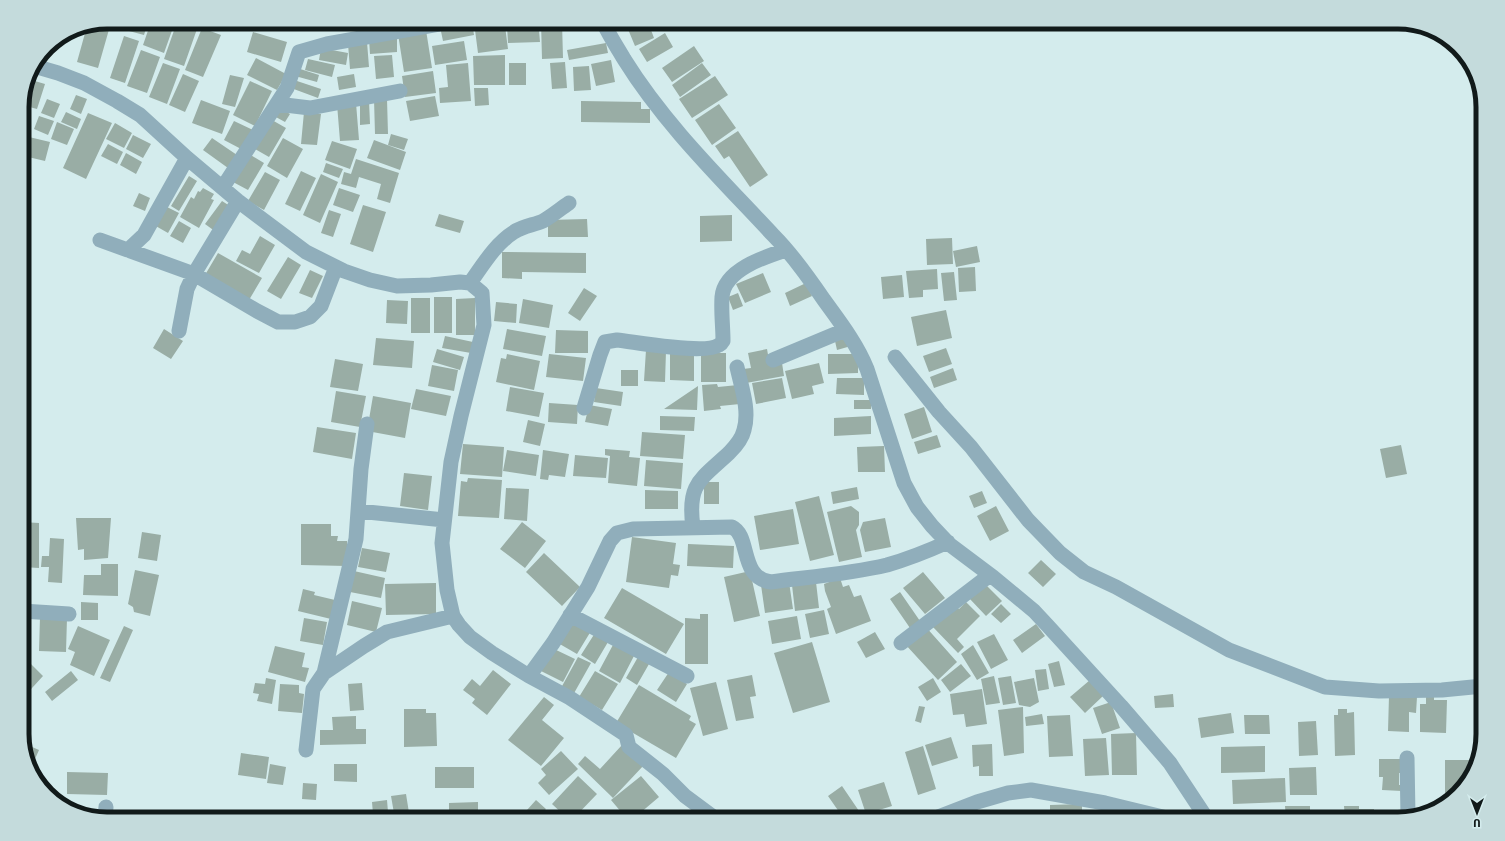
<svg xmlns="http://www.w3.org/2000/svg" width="1505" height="841" font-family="'Fira Sans',sans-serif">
<rect width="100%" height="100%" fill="#d4eced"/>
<!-- building -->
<path fill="#99ada5" d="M132 22H148L144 35 129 31Z
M151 22H175L164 53 143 45Z
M177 22 197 29 184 66 164 59Z
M439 22H472L474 35 443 41Z
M541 22H562L563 58 542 59Z
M625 22H648L654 38 635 46Z
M101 23 110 26 98 68 77 62 87 26Z
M505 26 508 49 478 53 475 30Z
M507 26H520V31L539 30 540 42 508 43Z
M202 28 221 35 203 77 185 70Z
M426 30 432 68 404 72 398 34Z
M253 32 287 42 281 62 247 52Z
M665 33 673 47 647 62 639 49Z
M124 36 139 41 125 83 110 78Z
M397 37V52L370 54 369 39Z
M464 41 467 60 435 65 432 46Z
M367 42 369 67 350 69 348 44Z
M606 43 608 53 569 60 567 50Z
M48 46 47 56H41L47 47Z
M694 46 704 61 672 82 662 68Z
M321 48 348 53 346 65 319 60Z
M141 50 160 57 147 93 127 86Z
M392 55 394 77 376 79 374 56Z
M505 55V85H474L473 56Z
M256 58 286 74 277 90 247 75Z
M308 59 335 65 332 77 305 70Z
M611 60 615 82 596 86 591 64Z
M565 62 567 88 552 89 550 63Z
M163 63 180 69 167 104 149 97Z
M468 63 471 101 440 103 439 88 448 87 446 65Z
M509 63H526V85H509Z
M702 63 711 75 680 97 672 85Z
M589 66 591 90 574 91 573 67Z
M297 68 319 75 317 82 295 76Z
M433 71 436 93 405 97 402 76Z
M183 74 199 81 185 112 169 105Z
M354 74 356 87 339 90 337 77Z
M230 75 244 78 235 107 222 104Z
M715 76 728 95 692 118 679 99Z
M28 79 45 84 37 109 22 105Z
M294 80 321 89 318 98 291 88Z
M250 81 272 91 255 126 233 115Z
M474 88H488L489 105 475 106Z
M76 95 87 99 81 114 70 109Z
M435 96 439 116 410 121 406 101Z
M47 99 60 104 54 118 41 113Z
M374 99H387L388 134H375Z
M201 100 230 111 222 134 192 123Z
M360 101H369L370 124 360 125Z
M581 101 641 102V109H650V123L581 122Z
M356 103 359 140 340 141 337 104Z
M719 104 736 128 712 145 695 120Z
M278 107 290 114 285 122 274 116Z
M66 112 81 119 77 129 61 122Z
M304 112 321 114 317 145 301 144Z
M88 113 112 123 86 179 63 168Z
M39 116 54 121 48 135 34 129Z
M272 120 286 128 269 157 255 149Z
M234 121 253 130 243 150 224 140Z
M57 122 74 129 67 145 51 139Z
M115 123 132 133 124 148 106 139Z
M738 131 768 175 750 187 729 156 724 159 715 146Z
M391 134 408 139 404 150 388 145Z
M133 135 151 144 143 158 126 149Z
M29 137 50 142 45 161 24 156Z
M212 138 237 155 228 168 203 150Z
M283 138 303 149 287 178 267 166Z
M374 140 406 152 400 170 367 158Z
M332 141 357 149 350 169 325 160Z
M108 144 123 152 117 164 101 156Z
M126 153 142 162 136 174 120 165Z
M249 154 264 163 248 190 233 182Z
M356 159 399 173 390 203 377 199 381 184 359 177 356 188 341 184 344 172 351 174Z
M326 163 343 169 339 178 323 172Z
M301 171 316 178 300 211 285 204Z
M265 172 280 180 264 210 248 201Z
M321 174 338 182 320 223 303 215Z
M189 176 197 181 179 211 171 206Z
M203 188 214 194 211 199 214 200 199 228 180 217 191 197 194 199 198 191 200 192Z
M339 188 360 195 353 212 333 205Z
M139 193 150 198 145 211 133 206Z
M222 201 233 208 216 232 205 224Z
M363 205 386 212 373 252 350 244Z
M165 206 179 213 168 233 154 225Z
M329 210 341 214 333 237 321 233Z
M439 214 464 221 460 233 435 226Z
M732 215V241L700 242V216Z
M587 219 588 237H548V220Z
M179 221 191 228 183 243 170 236Z
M260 236 275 245 259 273 236 261 242 250 250 254Z
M952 238 953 264 927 265 926 239Z
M977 246 980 262 956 267 953 251Z
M502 252 586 253V273L522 272V279L502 278Z
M218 253 262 278 249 300 205 275Z
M288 257 301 265 281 299 267 291Z
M975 267 976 291 959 292 958 268Z
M937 269 938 289 923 290V297L909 298 906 271Z
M310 270 323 276 312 298 299 293Z
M954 272 957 300 944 301 941 273Z
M763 273 771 292 745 303 736 284Z
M902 275 904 297 883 299 881 277Z
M806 283 812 296 790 306 785 293Z
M584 288 597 296 580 321 568 313Z
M738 293 743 306 733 310 728 297Z
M434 297H452V333H434Z
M411 298H430V333H411Z
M475 298V335H456V299Z
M523 299 553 305 549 328 519 323Z
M387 300 408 301 407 324 386 323Z
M496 302 517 304 516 323 494 321Z
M946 310 952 338 917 346 911 317Z
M164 329 183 341 171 359 153 348Z
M507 329 546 336 542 356 503 349Z
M556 330 588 331V353H555Z
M445 336 473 342 471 353 442 348Z
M849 337 851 346 837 350 835 341Z
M376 338 414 341 412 368 373 365Z
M946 348 952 364 929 372 923 356Z
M437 349 464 357 460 370 433 362Z
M767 349 770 366 782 363 784 376 746 383 743 369 751 368 748 353Z
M646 350 666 351 665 382 644 381Z
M670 350H694V381L670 380Z
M701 353H726V382H701Z
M507 354 540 361 534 390 496 382 501 358 506 359Z
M549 354 586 358 583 381 546 377Z
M828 354H858V373L828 374Z
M335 359 363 364 358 391 330 387Z
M819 363 824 383 812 386 814 394 792 399 785 371Z
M432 365 458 370 454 391 428 386Z
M953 368 957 380 934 388 930 377Z
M621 370H638V386H621Z
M782 378 786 398 756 404 752 383Z
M837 378H864V395L836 394Z
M717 384 718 387 738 385 740 404 720 406 721 409 704 411 702 385Z
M698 386 697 410 664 409Z
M510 387 544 393 539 417 506 411Z
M596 388 623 392 621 406 594 402Z
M416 389 451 396 446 416 411 409Z
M336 391 366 396 360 427 331 422Z
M373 396 411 403 405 438 367 431Z
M854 400H871V409H854Z
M549 403 578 405 577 424 548 422Z
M589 405 612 409 608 426 585 422Z
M924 407 932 432 912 439 904 414Z
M660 416 695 417 694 431 660 430Z
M871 416V434L834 436V418Z
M528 420 545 424 540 446 523 442Z
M317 427 356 433 352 459 313 452Z
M642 432 685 435 683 459 640 456Z
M937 435 941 447 918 454 914 442Z
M463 444 504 447 502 477 460 474Z
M1401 445 1407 474 1386 478 1380 449Z
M884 446 885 472H858L857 447Z
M605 449 630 451 629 457 640 458 637 486 608 483 610 456 605 455Z
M507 450 539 455 536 476 503 471Z
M543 450 569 454 565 477 549 475 548 480 540 479Z
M575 455 608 458 606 478 573 476Z
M646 460 683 463 681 489 644 486Z
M404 473 432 476 428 510 400 506Z
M468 478 502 480 499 518 458 516 461 481 467 482Z
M704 482H719V504H704Z
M857 487 859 499 833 504 831 492Z
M506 488 529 489 527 521 504 519Z
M645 490 678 491V509H645Z
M982 491 987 503 974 508 969 496Z
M819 496 834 555 810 561 795 502Z
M851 506 859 512V525L856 530 862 557 839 562 827 512Z
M996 506 1009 531 990 541 977 516Z
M793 509 799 544 760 550 754 516Z
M76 518H111L108 558 84 560V549L78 550Z
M885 518 891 547 865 552 860 530 863 522Z
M22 522 39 523V568L22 567Z
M522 522 546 541 525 568 500 549Z
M301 524H331V536H338L337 541H347V566L301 565Z
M142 532 161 535 157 561 138 558Z
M632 537 676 543 673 564 680 565 678 576 671 575 669 588 626 582Z
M50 538 64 539 62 583 48 582 49 567H41L42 556H49Z
M688 544 734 546 733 568 687 566Z
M362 548 390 553 386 572 358 567Z
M544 553 580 587 562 606 526 572Z
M1041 560 1056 574 1043 587 1028 573Z
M101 564H118V596L83 595 84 575H101Z
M135 570 159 575 150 616 134 612 133 607 128 604Z
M354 571 385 578 381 598 350 592Z
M750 571 760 616 734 622 724 577Z
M923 572 945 598 925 614 903 588Z
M840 578 843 587 849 585 854 597 861 595 871 621 836 634 827 609 831 607 825 591 824 584Z
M789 582 793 609 765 613 761 585Z
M816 582 819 608 795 611 792 585Z
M436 583V614L386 615 385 584Z
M984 583 1002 601 986 616 969 598Z
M622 588 684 624 666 654 604 618Z
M303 589 315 592 314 595 335 600 331 619 298 611Z
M900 592 920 621 910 628 890 599Z
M352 601 382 608 376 632 347 625Z
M81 602 98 603V620H81Z
M966 602 980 616 957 639 964 647 958 653 932 626 954 604 959 609Z
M1001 604 1011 614 1001 623 991 614Z
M824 610 829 634 810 638 805 614Z
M700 614H708V664H685V618L700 619Z
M797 616 801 639 772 644 768 621Z
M40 617 67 618 66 652 39 651Z
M304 618 327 622 323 645 300 641Z
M572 620 591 631 577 654 558 643Z
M1036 624 1045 636 1022 653 1013 640Z
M78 626 110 640 94 676 70 665 75 652 68 649Z
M124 626 133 630 110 682 100 678Z
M925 626 957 662 938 680 905 644Z
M875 632 885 649 866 658 857 642Z
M595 633 608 642 595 664 581 655Z
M994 634 1008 660 991 669 977 642Z
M812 642 830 702 793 713 774 653Z
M614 643 635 654 620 683 599 671Z
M973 645 989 673 977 680 961 654Z
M275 646 305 653 302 667 309 668 305 682 268 672Z
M552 648 575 659 563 682 541 671Z
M578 657 591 663 573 695 561 688Z
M638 657 649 664 637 685 626 678Z
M1059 661 1065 685 1054 687 1048 664Z
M29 662 43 676 22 699V669Z
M961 664 971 676 950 692 941 680Z
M1046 669 1049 689 1038 691 1035 670Z
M493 670 511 684 487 715 472 703 475 699 463 690 472 679 480 686Z
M71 671 78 680 52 701 45 692Z
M595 671 618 684 602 710 579 697Z
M669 672 687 684 676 702 657 690Z
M752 675 756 696 750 697 754 718 736 721 727 680Z
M994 676 1000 703 986 705 981 679Z
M1011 676 1016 703 1003 705 998 678Z
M266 678 276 680 272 704 257 701 259 694 253 693 255 683 265 684Z
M933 678 941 692 927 701 918 687Z
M1034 678 1039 702 1030 707 1019 705 1014 682Z
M1090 680 1103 696 1085 713 1070 697Z
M716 682 728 729 703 736 690 688Z
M362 683 364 710 350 711 348 684Z
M280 684 299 685V693L304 694 302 713 278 711Z
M639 685 691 716 689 720 696 724 676 758 616 723Z
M982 689 987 724 966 727 964 714 953 715 950 694Z
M1173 694 1174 707 1155 708 1154 696Z
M1426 695H1434V700H1447L1446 733 1420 732V704H1426Z
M1389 696 1417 697 1416 713 1409 712V732L1388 731Z
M544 697 554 705 542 720 564 738 541 766 508 740Z
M1111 702 1120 728 1102 734 1093 708Z
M919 706 925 707 921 723 915 721Z
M1023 707 1024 753 1004 756 998 710Z
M404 709H426V713H436L437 746 404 747Z
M1338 709H1347V713L1354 712 1355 755 1335 756 1334 715H1338Z
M1231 713 1234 733 1201 738 1198 718Z
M1042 714 1044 724 1026 726 1025 717Z
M1070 715 1073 756 1049 757 1047 716Z
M1244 715H1269L1270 734H1245Z
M356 716V729H366V744L320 745V730H333L332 717Z
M1316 721 1318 755 1299 756 1298 722Z
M1136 733 1137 775H1112L1111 734Z
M951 737 958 758 932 766 925 745Z
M1106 738 1109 775 1085 776 1083 739Z
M23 743 39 750 31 768 27 755Z
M992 744 993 776H979V766L973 767 972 745Z
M622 745 644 765 613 798 578 764 585 756 600 769Z
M923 746 936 789 918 795 905 752Z
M1265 746V772L1221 773V747Z
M561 751 578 769 549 795 538 783 546 775 541 769Z
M241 753 269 757 266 779 238 775Z
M1379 759H1404V773H1399V785H1402V791L1382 790 1383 777H1379Z
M1445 760H1470V778L1448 800H1445Z
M270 764 286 767 283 785 267 783Z
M334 764H357V782L334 781Z
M435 767H474V788H435Z
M1316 767 1317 795H1290L1289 768Z
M67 772 108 773 107 795 67 794Z
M578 776 597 794 573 819H568L552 804Z
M641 776 659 797 633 819H627L611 800Z
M1285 778 1286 802 1233 804 1232 780Z
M884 782 892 806 866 814 858 790Z
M303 783 317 784 316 800 302 799Z
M842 786 859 811 847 819H844L828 796Z
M406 794 410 819H395L391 796Z
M387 800 388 812H390L391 819H370V814H373L372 802Z
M536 800 546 809 537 819 527 810Z
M478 802V819H449V803Z
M1082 804V819H1050V805Z
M1285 806H1310V818L1286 819Z
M1344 806H1359V809H1374V819H1345Z
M974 809 975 819H959L957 811Z
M1415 809H1434L1415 814Z
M1375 811 1404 813 1405 817 1398 819H1375Z
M1280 812V819H1242V813Z"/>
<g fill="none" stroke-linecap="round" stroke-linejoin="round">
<!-- minor -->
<path stroke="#90aebb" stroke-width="15" d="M603 22C609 35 617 47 624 59 665 125 721 179 774 236 793 255 809 278 824 300 840 322 857 344 867 369L904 483 917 507 932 526 949 544 993 577 1034 611 1048 626 1121 706 1170 763 1207 819
M34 66 58 73 84 83 117 101 140 115 187 158 238 201 306 252 344 271 370 280 397 286 431 285 460 282 470 283 482 293 484 325 461 416 451 462 442 543 447 590 453 616 459 625 470 637 492 653 529 676 570 698 626 735 629 747 663 774 685 796 716 819
M277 104 310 108 400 91
M223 187 287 88 299 52 327 44 439 24
M100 240 194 274 257 311 278 322H295L310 317 321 306 336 267
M128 250 144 235 187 158
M470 283C483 265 495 244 514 232 523 226 534 225 543 221 552 216 560 209 569 203
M179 331 187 289 194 274 238 201
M895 357 939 412 971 447 1028 520 1060 553 1084 572 1116 587 1229 650 1325 687 1379 691 1442 690 1483 686
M773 360 845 330
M584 408 600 355 605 342 617 340C636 342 705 355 719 345 721 344 722 343 723 341 723 327 721 311 722 297 724 270 764 257 786 250
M358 511 444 520
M693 527C687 484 700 480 729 453 735 447 742 439 744 430 750 410 741 386 737 367
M22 611 69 614
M570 615 687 676
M901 643 990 575
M324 673 356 539 361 469 367 424
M529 676 553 643 588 587 610 541 617 533 633 529 732 527C751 536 739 578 771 582 809 577 849 574 887 565 908 559 928 551 948 542
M306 750 313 689 324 673 364 646 387 632 453 616
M1407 758 1408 816
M105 818 106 807
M933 819 977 802 1008 793 1031 790 1105 803 1171 819"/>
</g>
<!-- crop -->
<path d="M0 0H1505V841H0ZM107 29H1398A78 78 0 0 1 1476 107V734A78 78 0 0 1 1398 812H107A78 78 0 0 1 29 734V107A78 78 0 0 1 107 29Z" fill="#c4dbdc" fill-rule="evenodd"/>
<path fill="none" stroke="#111a1a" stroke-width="5" d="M107 29H1398A78 78 0 0 1 1476 107V734A78 78 0 0 1 1398 812H107A78 78 0 0 1 29 734V107A78 78 0 0 1 107 29Z"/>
<!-- north arrow -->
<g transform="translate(1477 813) rotate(180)" stroke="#d4eced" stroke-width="3" paint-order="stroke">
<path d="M0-3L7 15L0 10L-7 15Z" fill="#111a1a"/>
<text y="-6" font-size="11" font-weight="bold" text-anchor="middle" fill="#111a1a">U</text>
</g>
</svg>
